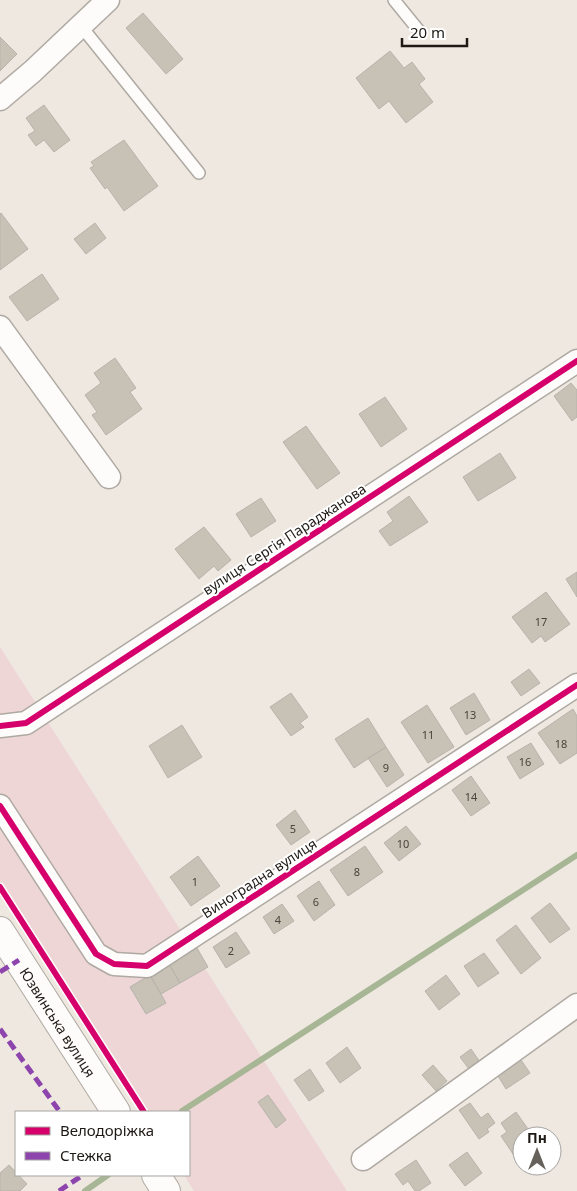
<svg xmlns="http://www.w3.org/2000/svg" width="577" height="1191" font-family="'Noto Sans',sans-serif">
<rect width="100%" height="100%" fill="#efe8e0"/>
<!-- green -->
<path fill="#eed6d6" d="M0 647 347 1191H194L184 1175H189V1112H144L0 887Z"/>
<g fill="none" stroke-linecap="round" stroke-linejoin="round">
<!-- stream -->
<path stroke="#a7b694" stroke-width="6" d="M182 1111 577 855
M85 1191 108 1175"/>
</g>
<!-- building -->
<path fill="#c7c2b5" stroke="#b7b4ad" d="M143 13 183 59 166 74 126 28Z
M0 37 17 54 0 71Z
M390 51 404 68 412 62 425 79 419 84 433 102 406 123 389 101 379 109 356 78Z
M44 105 70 140 54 152 44 140 36 146 28 135 35 131 26 118Z
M124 140 158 186 124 211 107 187 105 189 90 168 94 166 91 162Z
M1 213 28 249 0 270V214Z
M95 223 106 238 86 254 74 239Z
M42 274 59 299 27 321 9 297Z
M115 358 136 388 130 392 142 409 106 435 92 415 97 412 85 395 101 383 94 373Z
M571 383 577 390V417L572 421 554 396Z
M385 397 407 429 381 447 359 414Z
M306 426 340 473 317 489 283 442Z
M500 453 516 478 478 501 463 477Z
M409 496 428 522 390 546 379 531 393 521 387 512Z
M261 498 276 521 251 537 236 514Z
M204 527 231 560 218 571 214 566 199 579 175 549Z
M577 572V597L566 579Z
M546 592 570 624 545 642 541 636 532 643 512 617Z
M529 669 540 683 521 696 511 682Z
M291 693 308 717 300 723 304 727 291 736 270 707Z
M474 693 490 720 466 735 450 708Z
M427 705 454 747 428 763 401 722Z
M573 709 577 716V753L560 764 538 733Z
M368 718 386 747 354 768 335 739Z
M182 725 202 757 168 778 149 746Z
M531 743 544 764 520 779 507 757Z
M386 747 404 775 387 787 368 758Z
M471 776 490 803 471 816 452 790Z
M295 810 310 832 291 845 276 825Z
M406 826 421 844 399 861 384 843Z
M365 846 383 872 348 896 330 870Z
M198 856 220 886 191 906 170 877Z
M319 881 335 905 314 921 297 896Z
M550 903 570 929 550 943 531 918Z
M282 904 294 921 274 934 263 917Z
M516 925 541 958 521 974 496 940Z
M236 932 250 953 226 968 213 947Z
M197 948 208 967 180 983 169 964Z
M484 953 499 973 478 987 464 966Z
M169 964 180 983 161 994 150 975Z
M150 975 166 1003 146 1014 130 987Z
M446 975 460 994 439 1010 425 991Z
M347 1047 361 1068 340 1083 326 1063Z
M471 1049 482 1065 472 1073 460 1057Z
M521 1060 530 1073 506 1089 498 1076Z
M433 1065 447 1081 436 1091 422 1075Z
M310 1069 324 1091 309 1101 294 1080Z
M268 1095 286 1120 276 1128 258 1102Z
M470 1103 481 1118 488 1113 495 1123 487 1129 489 1132 479 1139 459 1110Z
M516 1112 533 1136H522V1156L517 1160 501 1136 507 1132 501 1123Z
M467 1152 482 1173 465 1186 449 1165Z
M416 1160 431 1183 419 1191H415L408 1181 403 1185 395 1174Z
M9 1165 27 1184 20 1191H0V1173Z"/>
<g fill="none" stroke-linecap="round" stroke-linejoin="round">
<!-- lane casing -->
<g stroke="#aea9a2" stroke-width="14">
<path id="lane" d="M394 0 420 32
M81 26 199 173"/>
</g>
<!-- street casing -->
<g stroke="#aea9a2" stroke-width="25">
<path id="street" d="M0 99 33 71 108 0
M0 327 109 477
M0 726 26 723 577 361
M0 806 96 954 114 964 147 966 577 685
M363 1159 577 1005"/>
</g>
<!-- secondary casing -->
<g stroke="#aea9a2" stroke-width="30">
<g id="secondary">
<path id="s1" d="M0 931 116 1112"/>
<path d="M156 1175 166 1191"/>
</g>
</g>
<!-- lane -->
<use href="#lane" stroke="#fdfcfa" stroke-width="11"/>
<!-- street -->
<use href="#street" stroke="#fdfcfa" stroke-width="22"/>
<!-- secondary -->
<use href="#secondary" stroke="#fdfcfa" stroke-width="28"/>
<!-- quiet -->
<path stroke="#8e44ad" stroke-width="5" stroke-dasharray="10 5" stroke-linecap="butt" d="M0 972 19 960
M0 1029 60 1112
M59 1191 83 1175"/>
<!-- cycleway casing -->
<g stroke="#fff" stroke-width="9">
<path id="cycleway" d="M0 726 26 723 577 361
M0 806 96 954 114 964 147 966 577 685
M0 887 144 1112"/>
</g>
<!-- cycleway -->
<use href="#cycleway" stroke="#d6006c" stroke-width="6"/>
</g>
<g text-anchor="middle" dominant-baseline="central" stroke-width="4" stroke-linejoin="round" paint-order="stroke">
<!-- number labels -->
<g font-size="11" fill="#48433c">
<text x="541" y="621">17</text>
<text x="470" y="714">13</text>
<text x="428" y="734">11</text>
<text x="561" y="743">18</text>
<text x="525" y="761">16</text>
<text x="386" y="767">9</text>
<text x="471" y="796">14</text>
<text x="293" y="828">5</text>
<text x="403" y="843">10</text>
<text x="357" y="871">8</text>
<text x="195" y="881">1</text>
<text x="316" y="901">6</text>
<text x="278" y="919">4</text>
<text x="231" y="950">2</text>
</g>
<!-- street labels -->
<g font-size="14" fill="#1e1914" stroke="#fff">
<text transform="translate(284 539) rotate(-33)">вулиця Сергія Параджанова</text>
<text transform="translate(259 878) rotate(-33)">Виноградна вулиця</text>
<text stroke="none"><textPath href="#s1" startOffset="108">Юзвинська вулиця</textPath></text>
</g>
</g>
<!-- legend -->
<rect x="15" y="1111" width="175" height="65" fill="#ffffff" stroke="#a5a3a1"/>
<rect x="25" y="1127" width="25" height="8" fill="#d6006c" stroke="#a5a3a1"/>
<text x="60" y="1136" font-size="15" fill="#1e1914">Велодоріжка</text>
<rect x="25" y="1152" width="25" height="8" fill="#8e44ad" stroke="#a5a3a1"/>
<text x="60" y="1161" font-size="15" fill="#1e1914">Стежка</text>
<!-- north arrow -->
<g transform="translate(537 1151)"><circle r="24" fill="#ffffff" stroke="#a5a3a1"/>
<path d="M0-4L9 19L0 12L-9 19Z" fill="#67615b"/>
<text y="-8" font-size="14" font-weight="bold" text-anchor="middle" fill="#1e1914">Пн</text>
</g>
<!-- scale -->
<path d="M402 38v8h65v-8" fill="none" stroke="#1e1914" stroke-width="2.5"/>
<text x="410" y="38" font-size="15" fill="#1e1914" stroke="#ffffff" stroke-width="4" paint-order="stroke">20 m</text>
</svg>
